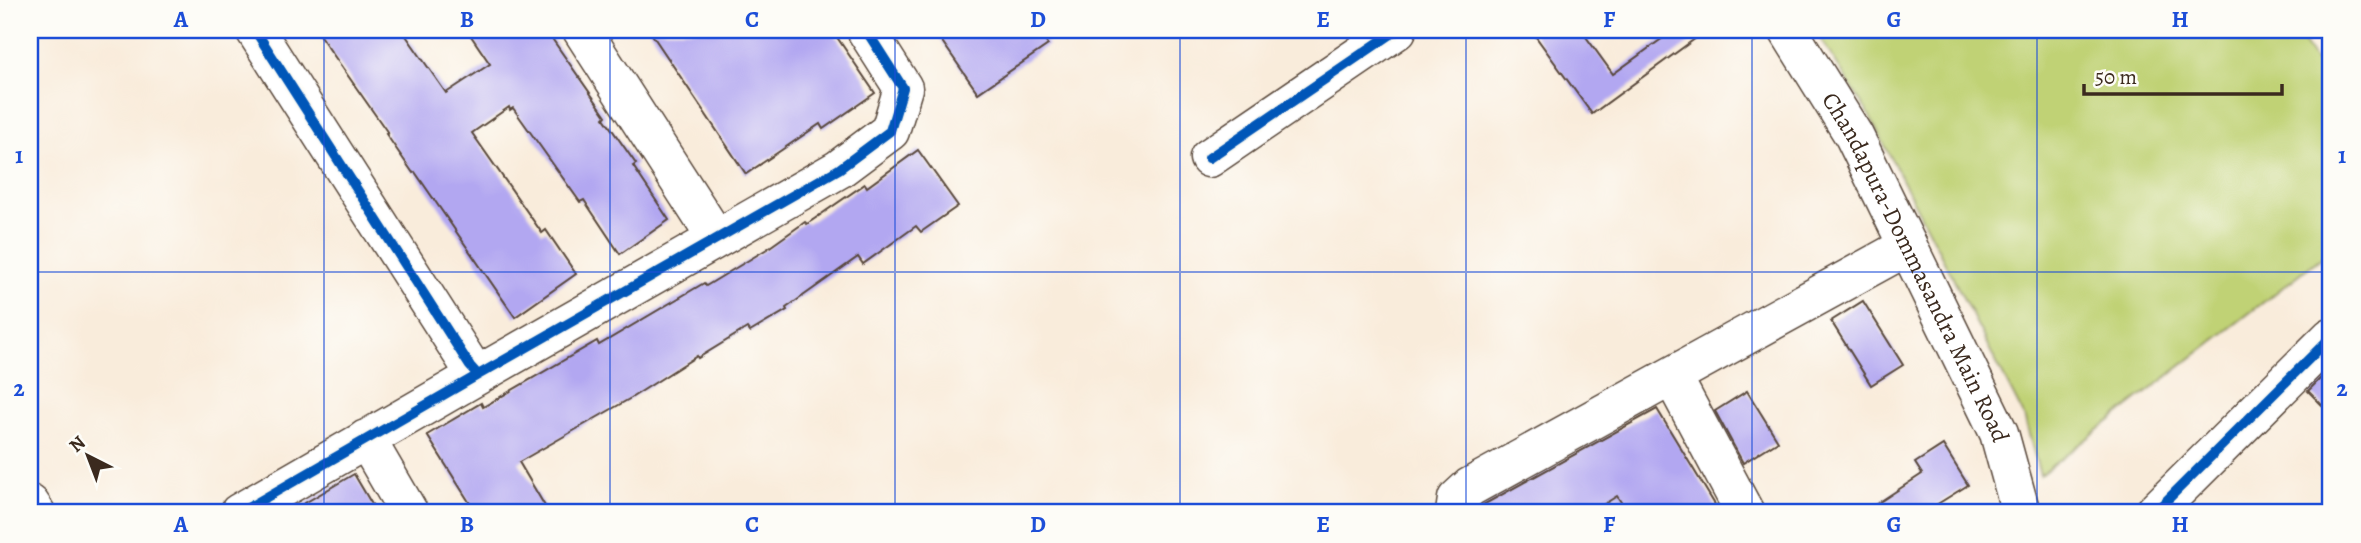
<svg xmlns="http://www.w3.org/2000/svg" width="2361" height="543" font-family="Alegreya,serif">
<rect width="100%" height="100%" fill="#fdfcf7"/>
<filter id="ink" filterUnits="userSpaceOnUse"><feTurbulence type="fractalNoise" baseFrequency=".0143" numOctaves="2"/><feDisplacementMap in="SourceGraphic" scale="14" xChannelSelector="R" yChannelSelector="G"/><feConvolveMatrix kernelMatrix="1 2 1 2 8 2 1 2 1" color-interpolation-filters="sRGB"/></filter>
<filter id="wash" filterUnits="userSpaceOnUse"><feTurbulence type="fractalNoise" baseFrequency=".00686" numOctaves="4" result="noise"/><feDisplacementMap in="SourceGraphic" scale="28" xChannelSelector="R" yChannelSelector="G"/><feGaussianBlur stdDeviation="1.57" result="paint"/><feColorMatrix in="noise" values="0 0 0 0 0 0 0 0 0 0 0 0 0 0 0 0 0 1.4 0 .05"/><feComposite in="paint" operator="in"/></filter>
<g filter="url(#wash)">
<rect width="100%" height="100%" fill="#f9ecdb"/>
<!-- green -->
<path fill="#c0d275" stroke="#7e7e4a" stroke-width="2" d="M1815 30H2295L2331 84V250L2040 475 2024 416 1868 113Z"/>
<g id="blocks">
<!-- building -->
<path fill="#b2a7f1" d="M316 30H402L446 93 490 64 467 30H546L606 116 604 118 636 164 633 166 669 220 620 254 584 200 580 202 513 108 510 110 509 107 472 133 542 233 546 230 576 274 515 317 415 172 413 173 386 134 388 133Z
M649 30H832L875 93 823 129 820 124 746 174Z
M934 30H1037L1048 45 978 93Z
M1531 30H1581L1613 74 1674 30H1707L1592 114Z
M918 150 958 206 921 232 916 226 863 264 858 257 786 308 787 310 750 332 747 328 698 358 697 356 631 398 519 462 549 513H476L427 435 481 403 483 407 597 341 599 345 704 283 706 286 767 249 805 222 807 224 865 184 867 187Z
M1863 301 1903 365 1871 385 1831 321Z
M2331 368V414L2308 391Z
M1747 391 1778 441 1743 463 1715 411Z
M1657 409 1720 513H1628L1617 496 1590 513H1477L1483 505Z
M1943 445 1968 485 1923 513H1863L1922 474 1915 463Z
M354 474 377 513H288Z"/>
</g>
</g>
<g filter="url(#ink)">
<use href="#blocks" fill-opacity="0" stroke="#58473a" stroke-width="2"/>
<g fill="none" stroke-linecap="round" stroke-linejoin="round">
<!-- minor casing -->
<g stroke="#58473a" stroke-width="41">
<path id="minor" d="M255 30 470 366 478 375 839 169 890 131 903 88 866 30
M582 30 716 238
M1209 158 1397 30
M1672 376 1745 513
M366 439 409 513
M30 504 36 513
M239 513 478 375
M1455 513 1457 499 1470 487 1908 246
M2154 513 2331 337"/>
</g>
<!-- major casing -->
<g stroke="#58473a" stroke-width="41">
<g id="major">
<path id="s1" d="M1788 30 1854 136 1999 433 2021 513"/>
</g>
</g>
<!-- minor -->
<use href="#minor" stroke="#fff" stroke-width="38"/>
<!-- major -->
<use href="#major" stroke="#fff" stroke-width="38"/>
<!-- cycleway casing -->
<g stroke="#fdfcf7" stroke-width="15">
<path id="cycleway" d="M255 30 470 366 478 375 839 169 890 131 903 88 866 30
M1209 158 1397 30
M239 513 478 375
M2154 513 2331 337"/>
</g>
<!-- cycleway -->
<use href="#cycleway" stroke="#0057b8" stroke-width="10"/>
</g>
</g>
<!-- grid -->
<path fill="none" stroke="#1d4ed8" stroke-width="2" stroke-opacity="0.55" d="M324 30V513M610 30V513M895 30V513M1180 30V513M1466 30V513M1752 30V513M2037 30V513M30 272H2331"/>
<g text-anchor="middle" dominant-baseline="central" stroke-width="5" stroke-linejoin="round" paint-order="stroke">
<!-- street labels -->
<g font-size="24" fill="#3b2a1e" stroke="#fdfcf7">
<text stroke="none"><textPath href="#s1" startOffset="270">Chandapura-Dommasandra Main Road</textPath></text>
</g>
</g>
<!-- margin -->
<rect width="2361" height="543" fill="none" stroke="#fdfcf7" stroke-width="77"/>
<!-- north arrow -->
<g transform="translate(88 456) rotate(318)" stroke="#fdfcf7" stroke-width="5" paint-order="stroke">
<path d="M0-5L12 26L0 18L-12 26Z" fill="#3b2a1e"/>
<text y="-10" font-size="19" font-weight="bold" text-anchor="middle" fill="#3b2a1e">N</text>
</g>
<!-- scale -->
<path d="M2084 84v10h198v-10" fill="none" stroke="#3b2a1e" stroke-width="3.5"/>
<text x="2095" y="84" font-size="21" fill="#3b2a1e" stroke="#fdfcf7" stroke-width="5" paint-order="stroke">50 m</text>
<rect x="38" y="38" width="2284" height="466" fill="none" stroke="#1d4ed8" stroke-width="2.5"/>
<g font-size="23" text-anchor="middle" font-weight="bold" fill="#1d4ed8">
<text x="181" y="27">A</text>
<text x="467" y="27">B</text>
<text x="752" y="27">C</text>
<text x="1038" y="27">D</text>
<text x="1323" y="27">E</text>
<text x="1609" y="27">F</text>
<text x="1894" y="27">G</text>
<text x="2180" y="27">H</text>
<text x="19" y="163">1</text>
<text x="2342" y="163">1</text>
<text x="19" y="396">2</text>
<text x="2342" y="396">2</text>
<text x="181" y="532">A</text>
<text x="467" y="532">B</text>
<text x="752" y="532">C</text>
<text x="1038" y="532">D</text>
<text x="1323" y="532">E</text>
<text x="1609" y="532">F</text>
<text x="1894" y="532">G</text>
<text x="2180" y="532">H</text>
</g>
</svg>
